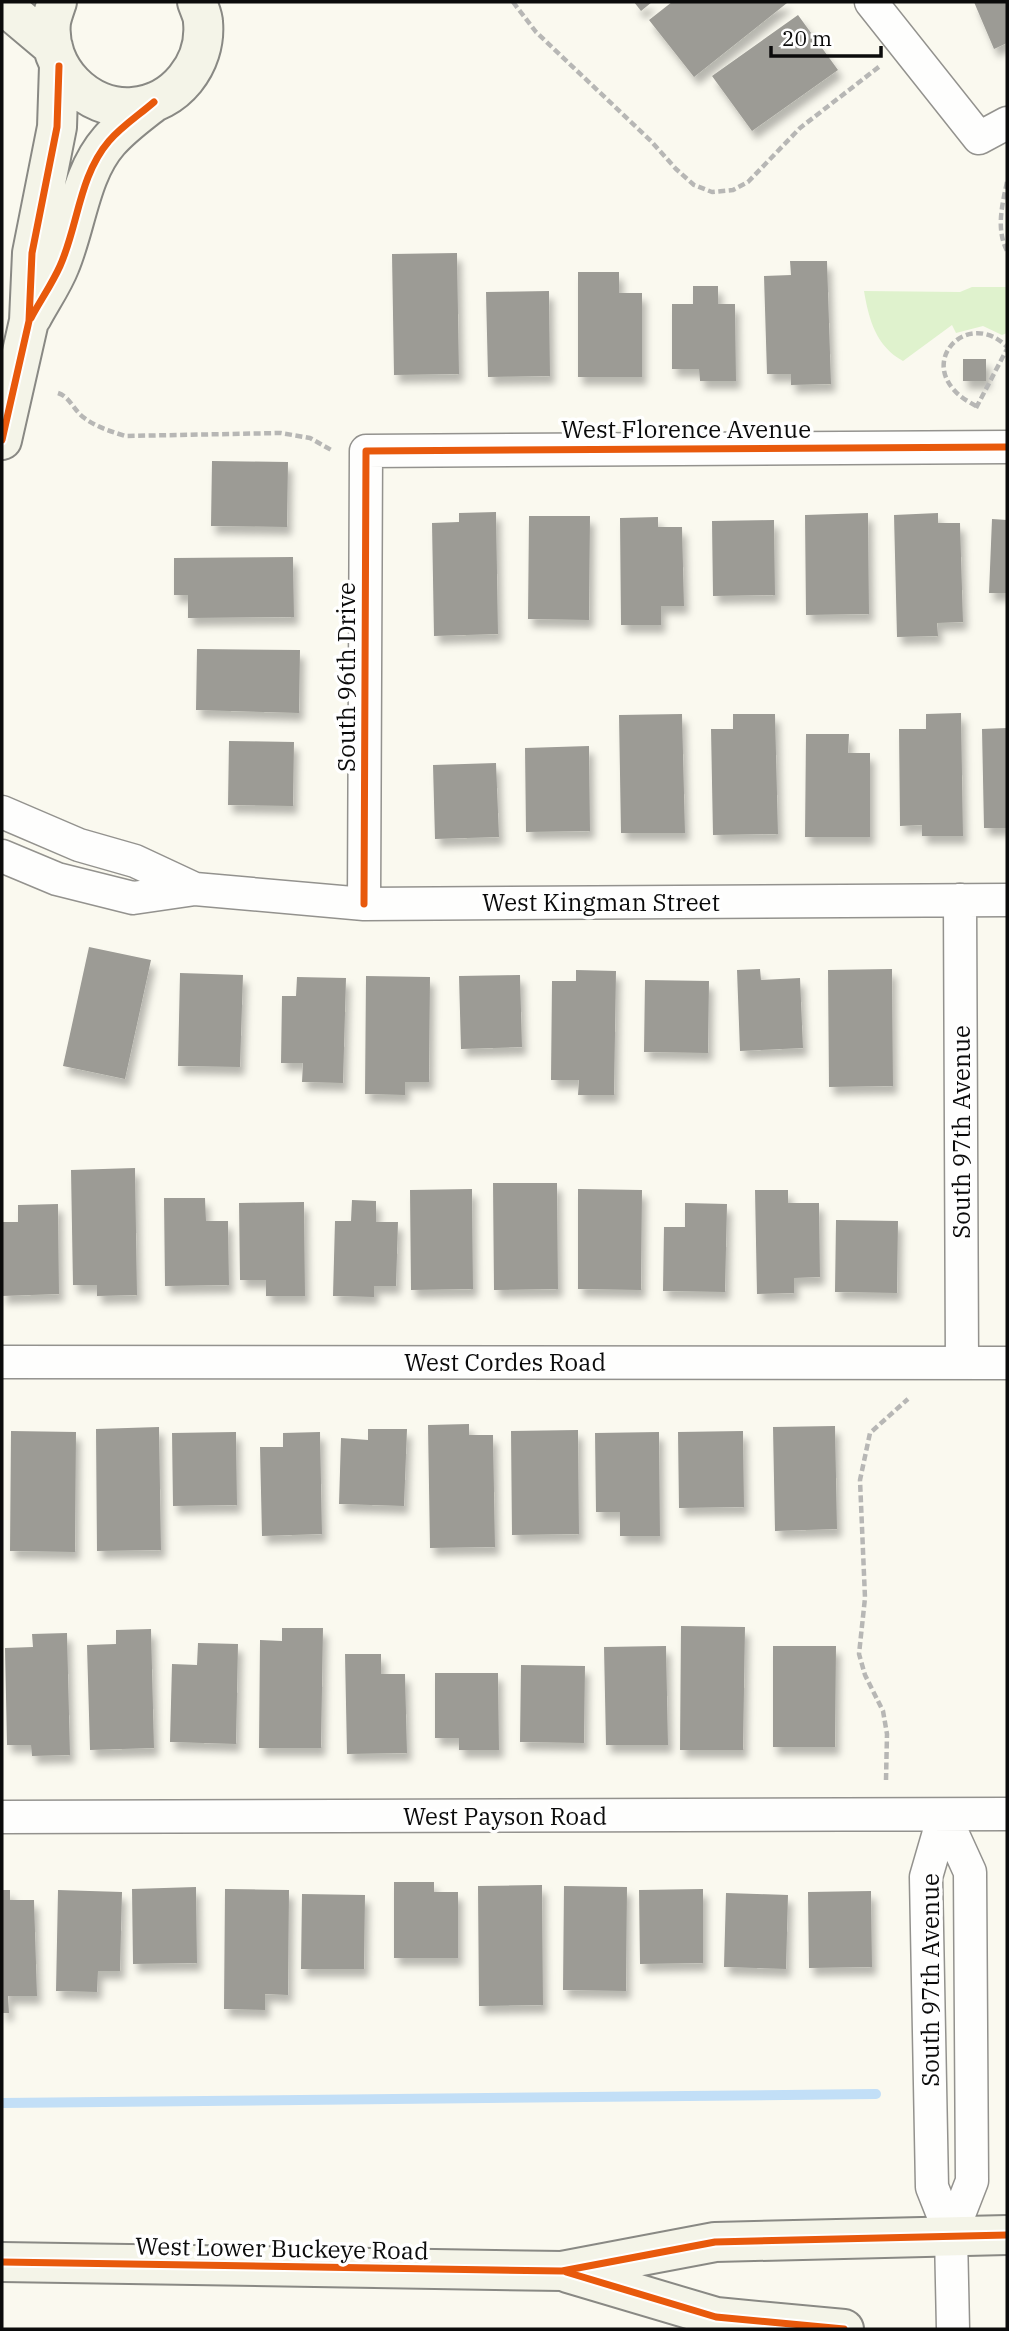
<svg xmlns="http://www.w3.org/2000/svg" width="1009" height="2331" font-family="'IBM Plex Serif',serif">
<defs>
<filter id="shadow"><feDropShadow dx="4.5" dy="8" stdDeviation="3.5" flood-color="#0004"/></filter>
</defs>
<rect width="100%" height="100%" fill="#faf9ef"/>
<!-- green -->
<path fill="#dff2cd" d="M972 287H1007V333L1002 335 983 326 956 333 952 325 903 361C876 346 869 320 864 291L960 292Z"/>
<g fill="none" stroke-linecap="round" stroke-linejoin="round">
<!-- stream -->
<path stroke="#c2dff7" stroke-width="10" d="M2 2103 876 2094"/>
</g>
<!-- building -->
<path fill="#9c9b95" filter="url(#shadow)" d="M634 2H652L641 11Z
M672 2H786L787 3 694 77 649 20Z
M974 2H1007V43L994 49Z
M798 15 838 70 752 131 712 76Z
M457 253 459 374 394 375 392 254Z
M790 261H827L831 384 791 385V374H767L764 276 791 275Z
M578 272H619V293H642V377H578Z
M693 286H718V304H735L736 381H700L699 369H672V304H693Z
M549 291 550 376 488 377 486 292Z
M963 359H986V381H963Z
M212 461 288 462 287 527 211 526Z
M496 512 498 634 434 636 432 523 459 522V513Z
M868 513 869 614 806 615 805 515Z
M938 513V523H960L963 622 937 623 938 636 897 637 894 515Z
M529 516H590L589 620 528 619Z
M658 517V527H682L684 606H661V625H621L620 518Z
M992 519 1007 520V593H989Z
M774 520 775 595 713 596 712 521Z
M293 557 294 617 188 618V595H174V558Z
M197 649 300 650 299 713 196 710Z
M961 713 963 836H922V825L900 826 899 729H926V714Z
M682 714 685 833H621L619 715Z
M733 714H775L778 834 713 835 711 729H733Z
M1007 728V828H984L982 729Z
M806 734H849L848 753H870V837H805Z
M229 741 294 742 293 806 228 805Z
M589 746 590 831 526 832 525 748Z
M496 763 499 837 435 839 433 765Z
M89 947 151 960 125 1079 63 1066Z
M760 969 761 980 800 978 803 1048 740 1051 737 970Z
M892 969 893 1086 829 1087 828 970Z
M576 970 616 971 614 1095H578L579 1080H551L552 981H576Z
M180 973 243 975 240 1067 178 1066Z
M520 975 522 1047 461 1049 459 976Z
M366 976 430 977 429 1082H405V1095L365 1094Z
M297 977 346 978 343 1083 302 1082 303 1063H281L282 996H296Z
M645 980 709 981 708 1053 644 1052Z
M135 1168 137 1295 97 1296V1285H73L71 1170Z
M493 1183H557L558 1289 494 1290Z
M472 1189 473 1289 411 1290 410 1190Z
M578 1189 642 1190 641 1290 578 1289Z
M755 1190H788V1203H819L820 1277 794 1278V1293L757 1294Z
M164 1198H205L206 1221H228L229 1285 165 1286Z
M352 1200 376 1201V1222H398L396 1286H374V1297L333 1296 335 1221H351Z
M304 1202 305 1296H266V1280H240L239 1203Z
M685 1203 727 1204 725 1292 663 1291 664 1227H685Z
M58 1204 59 1294 2 1296V1222H18V1205Z
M836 1220 898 1221 897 1293 835 1292Z
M469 1424V1435H493L495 1547 430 1548 428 1425Z
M835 1426 837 1529 775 1531 773 1427Z
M159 1427 161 1550 97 1551 96 1429Z
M368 1429H407L404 1506 339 1504 341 1438 368 1440Z
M578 1430 579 1534 512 1535 511 1431Z
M11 1431 76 1432 75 1552 10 1551Z
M743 1431 744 1507 679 1508 678 1432Z
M236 1432 237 1505 173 1506 172 1433Z
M320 1432 322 1534 262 1536 260 1447H283V1433Z
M659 1432 660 1536H620V1512H596L595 1433Z
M681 1626 745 1627 743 1750H680Z
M282 1628H323L321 1748H259L260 1640 282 1641Z
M151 1629 154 1748 90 1750 87 1645 116 1644V1630Z
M67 1633 70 1755 32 1756 31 1745H7L5 1648 33 1647 32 1634Z
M198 1643 238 1644 236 1744 170 1742 172 1664 197 1665Z
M666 1646 668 1745H606L604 1647Z
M773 1646H836L835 1747H773Z
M345 1654H381V1674H405L407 1753 347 1754Z
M521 1665 585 1666 584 1743 520 1742Z
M435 1673H498L499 1750H459V1738H435Z
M394 1882H434V1892H458V1958H394Z
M542 1885 543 2005 479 2006 478 1886Z
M564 1886 627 1887 626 1991 563 1990Z
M196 1887 197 1963 133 1964 132 1889Z
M225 1889 289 1890 288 1995 265 1994V2010L224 2009Z
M703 1889V1963L640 1964 639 1890Z
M2 1890H10V1900H34L37 1996H8L9 2013H2Z
M58 1890 122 1892 120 1971H98L97 1992 56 1991Z
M871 1891 872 1967 809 1968 808 1892Z
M726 1893 788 1895 786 1969 724 1967Z
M302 1894 365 1895 364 1969H301Z"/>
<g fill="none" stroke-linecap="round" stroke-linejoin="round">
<!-- street casing -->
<g stroke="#93928e" stroke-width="35">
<path id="street" d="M871 2 979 138 1007 123
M2 812 79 845 135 861 195 889
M2 856 57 879 133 898 195 889 364 904 1007 900
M960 900 962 1363
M364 904 366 451 1007 447
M2 1362 1007 1363
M944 1815 926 1877 932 2187 951 2235 953 2329
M944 1815 970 1872 972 2181 951 2235
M2 1817 1007 1814"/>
</g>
<!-- secondary casing -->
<g stroke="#898984" stroke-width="42">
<path id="secondary" d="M57 2C55 8 52 16 51 22 46 68 87 111 133 107 175 104 207 64 203 22 203 16 199 8 197 2
M2 4 53 47
M32 317C41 300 53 283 60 265 77 224 80 174 109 141 122 126 139 114 154 102
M2 440 29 321 32 253 57 127 59 66
M2 2262 562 2271 715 2242 1007 2235
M568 2273 716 2317 844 2329"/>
</g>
<!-- path -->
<path stroke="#b7b7b5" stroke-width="4.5" stroke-dasharray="7 3.5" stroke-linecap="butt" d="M513 2 536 32 651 141 676 169 694 185 712 192 733 190 748 182 800 128 880 66
M1007 182C1002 206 996 229 1007 251
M58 393C70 397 73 409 83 417 96 427 110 431 125 436L281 433 310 438 333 451
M976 406C969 402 960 397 954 390 922 355 971 310 1007 347
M976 408 1007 349
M886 1780 887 1734 883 1711 865 1675 859 1654 865 1598 860 1480 870 1433 908 1399"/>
<!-- street -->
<use href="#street" stroke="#fefefd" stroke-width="32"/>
<!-- secondary -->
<use href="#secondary" stroke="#f4f4e8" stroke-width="38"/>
<!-- cycleway casing -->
<g stroke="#fff" stroke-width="11">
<path id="cycleway" d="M31 318C40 301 52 284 60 266 78 226 79 176 109 141 122 126 139 115 154 102
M2 440 29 321 32 253 57 127 59 66
M364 904 366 451 1007 447
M2 2262 562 2271 715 2242 1007 2235
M566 2272 716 2317 844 2329"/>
</g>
<!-- cycleway -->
<use href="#cycleway" stroke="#e8590c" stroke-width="7"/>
</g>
<g text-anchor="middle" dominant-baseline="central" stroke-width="7" stroke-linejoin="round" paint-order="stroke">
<!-- street labels -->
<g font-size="24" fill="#0b0b0b" stroke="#fff">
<text x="686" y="429">West Florence Avenue</text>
<text transform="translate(346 677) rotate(-90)">South 96th Drive</text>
<text x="601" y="902">West Kingman Street</text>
<text transform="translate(961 1132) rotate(-90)">South 97th Avenue</text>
<text x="505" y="1362">West Cordes Road</text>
<text x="505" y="1816">West Payson Road</text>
<text transform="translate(930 1980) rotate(-90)">South 97th Avenue</text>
<text transform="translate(282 2248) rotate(1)">West Lower Buckeye Road</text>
</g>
</g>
<!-- border -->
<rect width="1009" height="2331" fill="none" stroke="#0b0b0b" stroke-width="7"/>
<!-- scale -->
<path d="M771 46v10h110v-10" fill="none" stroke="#0b0b0b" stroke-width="3.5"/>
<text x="782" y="46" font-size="21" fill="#0b0b0b" stroke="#ffffff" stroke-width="5" paint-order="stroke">20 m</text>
</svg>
